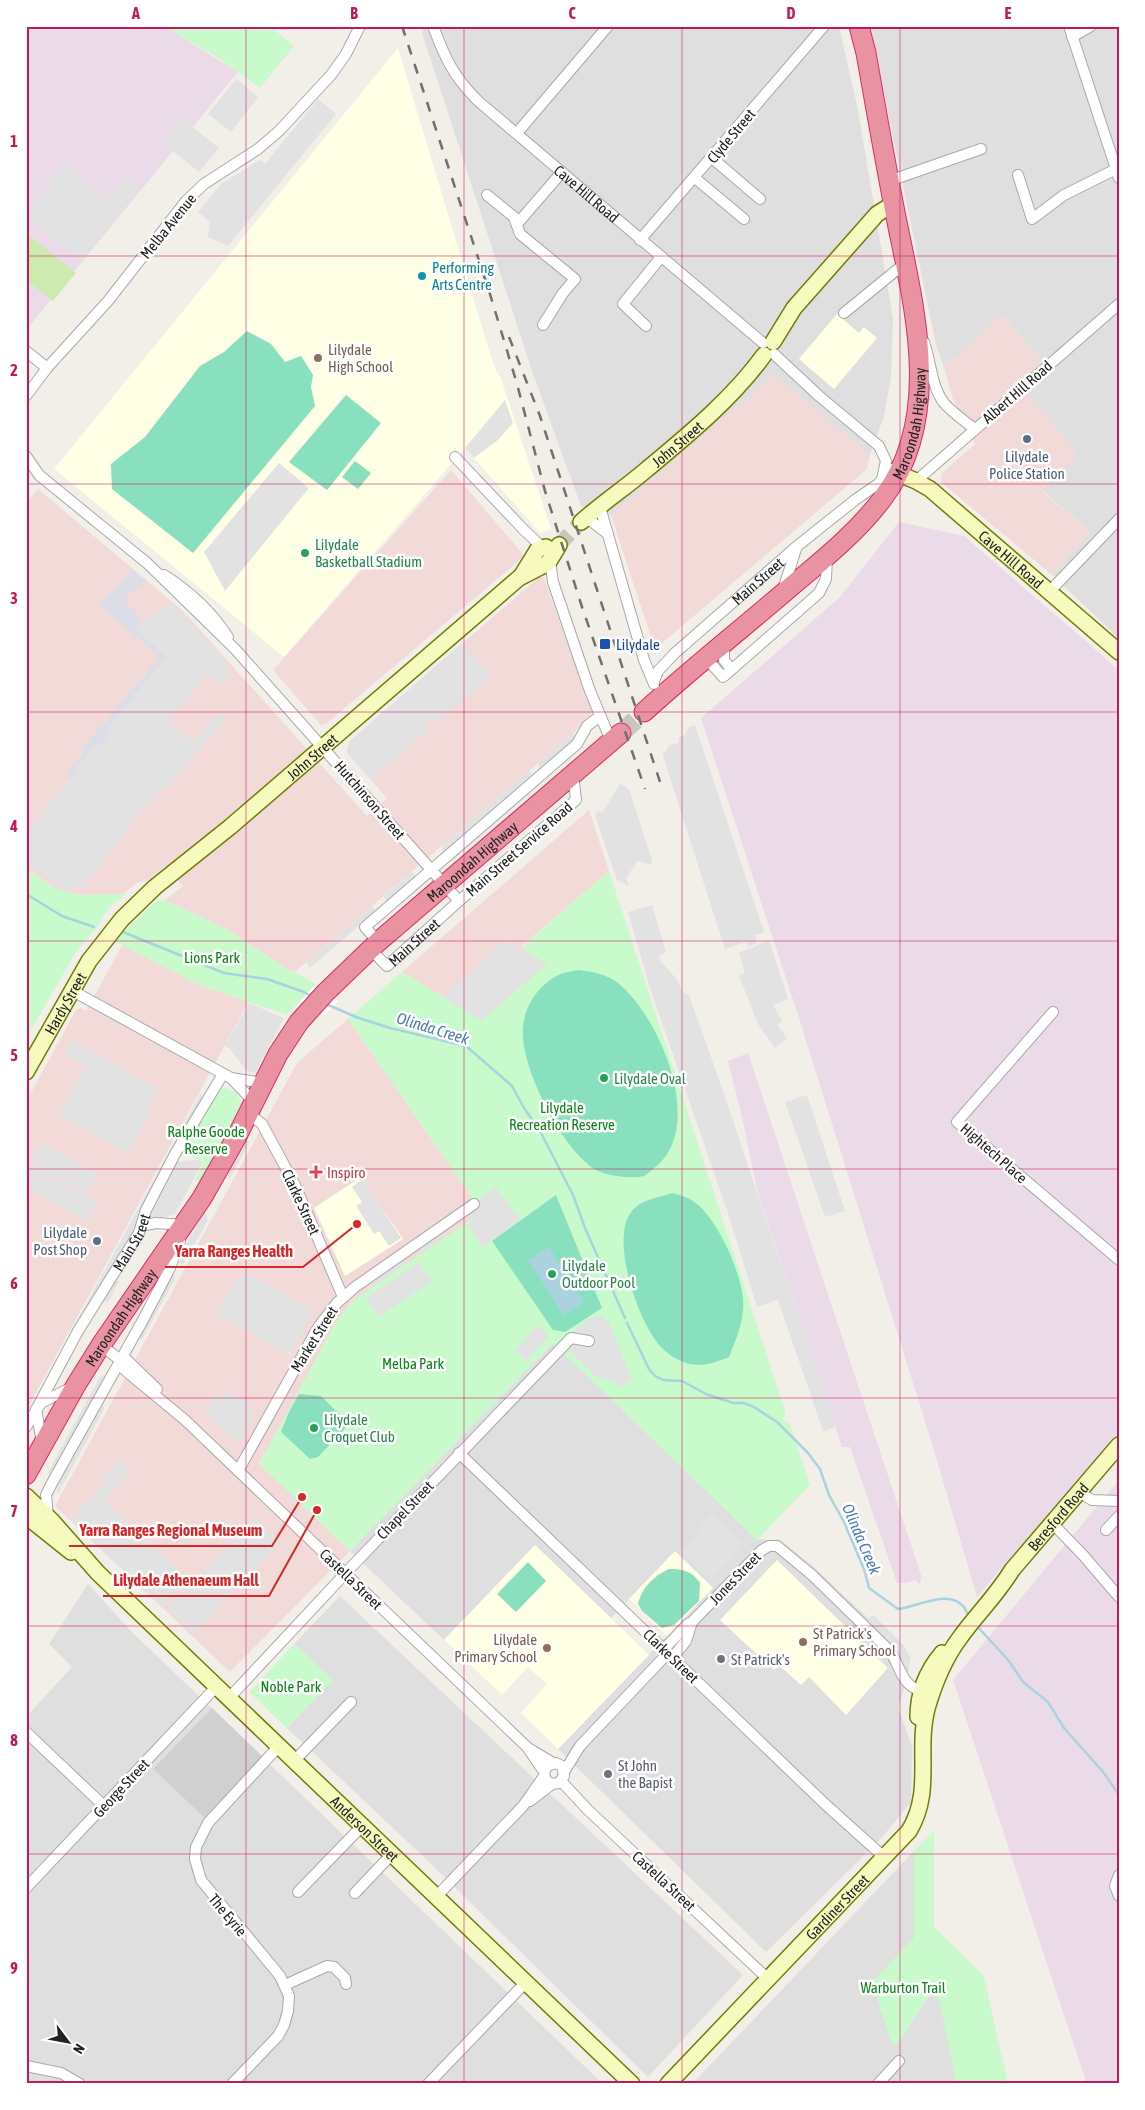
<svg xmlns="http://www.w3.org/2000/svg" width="1145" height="2110" font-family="'Asap Condensed',sans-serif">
<rect width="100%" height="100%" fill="#f2efe9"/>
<!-- residential -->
<path fill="#e0dfdf" d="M425 26H839L858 110 893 319 891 376 884 416 870 455 774 376 611 515 581 506 534 377 422 33Z
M870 26H1119V638L1052 575 1090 532 1042 490 1028 393 1051 373 1003 315 944 367 936 345Z
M553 1343 757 1539 782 1541 814 1567 869 1619 873 1615 904 1646 910 1657 908 1677 898 1707 912 1746 911 1802 879 1841 766 1952 558 1749 713 1588 675 1552 611 1618 535 1545 444 1640 350 1551Z
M88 1584 132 1632 603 2084H26V1717L72 1667 49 1644Z
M340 1596 743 1975 648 2077 429 1862 287 1728 333 1680 294 1644Z
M914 1851V1938L872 1983 898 2044 937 1983 957 2084H692Z"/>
<!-- commercial -->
<path fill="#f2dad9" d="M1003 315 1051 373 1028 394 1078 454 1042 491 1090 532 1052 575 941 482V474L975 444 952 397 944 367Z
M774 375 870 455 867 469 655 649 611 515Z
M451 470 522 553V558L326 724 321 725 273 670Z
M38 489 184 612 367 816 387 798 347 753 349 742 539 577 544 578 592 712 586 722 295 972 290 971 232 932 165 900 183 886 165 866 147 881 138 882 123 894 79 895 55 888 26 868V503Z
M589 810 609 871 521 947 548 964 482 1021 402 972Z
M123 944 199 985 249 1001 26 1411V1102L76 1010 80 1008 86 1011Z
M348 1019 482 1212 354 1301 259 1463 350 1551 230 1672 55 1506 297 1063Z"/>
<!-- industrial -->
<path fill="#ebdbe8" d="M26 26H164L238 72 26 330Z
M899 522 964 536 1119 670V1432L977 1597 933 1447 798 1015 701 718 839 598Z
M748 1053 922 1578 920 1579 921 1583 918 1584 916 1580 905 1583H897L850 1447H842L757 1190 742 1117 728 1061Z
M1119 1480V2084H1087L953 1680Z"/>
<!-- education -->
<path fill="#ffffe5" d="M398 48 487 344 496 371 500 376 551 529 540 533 465 448 284 657 54 469Z
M837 314 859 333 864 327 877 338 834 389 799 359Z
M361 1177 403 1239 345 1276 314 1208Z
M535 1545 649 1655 558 1749 521 1713 547 1684 528 1667 502 1695 444 1640Z
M675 1551 713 1588 667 1636 629 1599Z
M777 1560 888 1668 846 1715 809 1677 801 1685 779 1665 774 1670 720 1620Z"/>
<!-- religious -->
<path fill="#d0d0d0" d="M212 1708 263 1757 205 1818 153 1769Z"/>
<!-- grass -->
<path fill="#cdebb0" d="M26 233 76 273 53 301 26 280Z"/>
<!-- park -->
<path fill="#c8facc" d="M164 26H270L294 46 260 88 220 59Z
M26 868 55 888 78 895 126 894 110 907 96 928 76 952 30 1032 26 1031Z
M609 871 786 1414 782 1419 790 1424 810 1485 757 1540 553 1343 350 1551 259 1464 336 1322 354 1300 482 1212 348 1019 402 972 482 1020 547 964 521 948Z
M165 900 232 932 290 971 295 972 316 984 287 1015 199 985 114 941 156 901Z
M220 1088C229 1087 241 1094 241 1104L200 1182 195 1180 204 1161C195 1159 187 1156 186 1145Z
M294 1644 333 1680 287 1728 249 1692Z
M934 1831V1927L984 1976 1008 2084H957L936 1984 898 2044H892L872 1983 914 1938V1851Z"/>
<!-- pitch -->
<path fill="#88e0be" d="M247 331 271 344 285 362 301 356 313 375 311 387 315 406 193 553 112 489 111 464 145 437 200 366 224 352Z
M346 395 381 423 327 490 289 462Z
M355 461 371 473 358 489 342 477Z
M579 970C592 972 607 974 618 983 660 1017 708 1129 653 1169 651 1171 647 1174 644 1176 633 1179 606 1176 596 1170 563 1151 519 1066 523 1027 525 1004 540 983 561 974 566 972 573 971 579 970Z
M672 1193C679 1195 687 1197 693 1201 717 1217 740 1270 743 1298 745 1318 737 1338 729 1357 714 1363 697 1369 681 1361 675 1359 667 1353 662 1348 639 1326 605 1230 636 1207 645 1199 661 1197 672 1193Z
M556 1195 602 1308 565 1332 553 1330 492 1241Z
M299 1394 321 1396 349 1424 318 1457 310 1459 281 1432 288 1414Z
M528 1562 546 1581 516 1612 497 1594Z
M669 1569C683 1569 692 1571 700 1583L699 1601 674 1625 662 1628 642 1611 638 1604C642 1587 654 1576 669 1569Z"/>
<!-- parking -->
<path fill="#e2e2e2" d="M236 79 258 97 231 132 208 114Z
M318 99 336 114 228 246 208 237 210 222 198 212 221 184 260 160 265 164Z
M182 119 219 148 199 172 163 143Z
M65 164 108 199 126 178 140 190 82 261 26 215V212Z
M505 400 513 423 498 440 474 458 465 448Z
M279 463 309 488 225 591 204 552Z
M170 603 181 612 229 665 225 670 229 675 219 684 208 674 168 722 193 742 219 712 226 719 167 788 160 789 129 827 83 889 75 883 69 891 56 884 26 862V831L75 774 76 769 96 744 99 746 111 732 107 728 167 657 135 629Z
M462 643 492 676 435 724 431 719 425 725 429 730 371 780 347 753 349 742Z
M695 725 764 932 755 935 757 943 748 947 746 942 725 949 662 753H665L669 745 679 743 678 738 685 735 689 727Z
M574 732 575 740 540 768 538 763Z
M530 770 531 776 443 852 442 846Z
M538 781 541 784 452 861 450 858Z
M620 784 629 789 652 860V865L638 861 626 878 629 886 617 880 595 816 598 811 602 813Z
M412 872 416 877 388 901 383 897Z
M652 905 666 952 659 957 661 962 676 978 683 992 689 995 723 1091 836 1427 823 1431 778 1300 757 1307 728 1213 651 991 628 912Z
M372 906 376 911 310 968 306 963Z
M506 940 545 964 481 1020 443 997Z
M769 940 788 999 773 1005 782 1021 777 1025 787 1038 775 1048 758 1024 739 976 745 973 739 953Z
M249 1003 284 1018 255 1073 247 1071 230 1049 225 1046Z
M72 1041 159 1089 147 1110 150 1112 128 1153 59 1115 86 1066 65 1055Z
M201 1093 204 1102 167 1163 193 1160 203 1161 175 1214 164 1217 143 1230 111 1280 119 1281 109 1301 100 1303 80 1322 77 1321Z
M807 1095 845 1211 825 1217 785 1102Z
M246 1134 249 1143 229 1180 227 1171Z
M41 1143 97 1175 87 1194 30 1162Z
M26 1163 98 1202 88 1221 26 1188Z
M363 1179 401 1238 389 1246 379 1231 374 1234 356 1206 362 1202 352 1187Z
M496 1187 520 1220 482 1247 467 1225 473 1221 465 1210Z
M205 1211 208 1220 182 1267 179 1258Z
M443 1231 446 1236 422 1253 419 1249Z
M403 1260 406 1264 374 1287 370 1282Z
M419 1262 432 1281 379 1317 366 1298Z
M172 1270 175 1279 141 1341 139 1332Z
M243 1271 314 1310 290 1355 217 1315Z
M602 1316 609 1322 627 1367 633 1377 621 1388 614 1381 595 1376 560 1342 591 1317Z
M538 1325 549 1337 526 1361 515 1350Z
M106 1375 109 1389 103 1401 104 1409 58 1494 54 1472 47 1474 100 1377Z
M227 1391 252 1404 248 1411 255 1415 241 1442 234 1439 211 1418 212 1415 206 1412 216 1393 223 1397Z
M119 1459 133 1471 105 1501 189 1580 163 1608 70 1520 106 1482 101 1478Z
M712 1512 742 1543 733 1557 711 1580 681 1551 701 1532 700 1524Z
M255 1517 281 1542 193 1634 167 1609Z
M872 1616 905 1651 909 1661V1670L864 1625Z"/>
<!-- plaza -->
<path fill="#dddde8" d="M132 570 147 580 124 598 143 623 135 629 167 657 107 728 111 732 99 746 96 744 76 769 75 774 71 779 66 775 82 757 81 750 160 657 99 605Z"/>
<!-- water -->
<path fill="#aad3df" d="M549 1247 584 1302 564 1315 528 1260Z"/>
<!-- pier -->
<path fill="#fff" d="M313 987 338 1001 325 1015 300 1002Z"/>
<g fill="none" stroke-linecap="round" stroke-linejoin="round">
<!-- stream -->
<path stroke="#aad3df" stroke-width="2.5" d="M26 894 62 916 94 927
M123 932 224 973 267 979 304 992 312 997
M326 1004 356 1017 390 1028 466 1046 512 1086 524 1108 540 1131 573 1195 585 1228 625 1318
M627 1323 649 1369 655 1376 663 1380 682 1381 706 1394 733 1403H744L754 1407 777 1422 808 1453 820 1469 829 1495 844 1522 864 1569 869 1588 898 1609C917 1607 949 1588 964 1607 966 1610 967 1614 970 1617
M976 1625 1009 1661 1023 1682 1048 1702 1064 1728 1104 1773 1119 1795"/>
<!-- secondary-tunnel -->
<path stroke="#c8c6c1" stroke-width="15" stroke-dasharray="15 8" stroke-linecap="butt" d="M559 545 581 522"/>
<!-- highway-tunnel -->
<path stroke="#c8c6c1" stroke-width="19" stroke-dasharray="19 9" stroke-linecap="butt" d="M621 733 644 712"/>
<!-- street casing -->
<g stroke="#a9a9a9" stroke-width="12">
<g id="street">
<path id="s1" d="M433 26C445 58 453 76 478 101L763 343"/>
<path d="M1069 26 1119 178"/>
<path d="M1072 37 1091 26"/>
<path d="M517 133 608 26"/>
<path d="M712 158 760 199"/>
<path d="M1018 175 1032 219 1064 195 1116 169"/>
<path d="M695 178 744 219"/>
<path d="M889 181 981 149"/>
<path d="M487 195 514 217 520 234 575 279 563 293 543 325"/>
<path d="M517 224 562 172"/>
<path d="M640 240 824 26"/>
<path d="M844 313 904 264"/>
<path d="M646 326 623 304 661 257"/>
<path d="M924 342C931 361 931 386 944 403 953 413 964 421 975 429"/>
<path d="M26 351 47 368"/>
<path d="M774 354 819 396 879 446 886 461 882 479"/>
<path d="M26 396 47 368 108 301 186 201 204 184 258 149 279 131 331 75 346 54 360 26"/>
<path d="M26 456 39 475 147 563 235 649 459 901"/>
<path d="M455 457 523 529 542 547"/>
<path d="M916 481 1119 304"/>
<path d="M604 502 601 509 602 514 644 660 654 684"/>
<path d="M583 520 591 521 608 534"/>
<path d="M550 561 553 582 590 691 611 741"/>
<path d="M164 575C189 591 212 612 228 637"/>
<path d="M783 590 796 549"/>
<path d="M1049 592 1119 519"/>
<path d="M724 644V660L731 669"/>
<path d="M706 658 723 677 819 593 826 579 827 556"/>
<path id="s2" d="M654 681 658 671 675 653 796 547 855 500 878 484 892 469"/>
<path d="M378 942 365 927 577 744 587 726 600 716"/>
<path id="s3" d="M370 949 387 966 459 901 576 800 573 774"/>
<path d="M71 990 231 1078 264 1083"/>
<path d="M1053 1012 957 1122 1119 1260"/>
<path d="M231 1078 254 1102"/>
<path d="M248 1113 262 1124 295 1185 343 1297"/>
<path d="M141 1226 156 1223 185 1225"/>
<path d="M101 1345 120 1360 121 1367 185 1420 527 1747 544 1772 546 1781 552 1784 559 1783 564 1776 562 1766 556 1763 547 1766 544 1772"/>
<path d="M120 1360H127L157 1389"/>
<path id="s4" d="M37 1408 78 1331 139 1233 146 1210 175 1154 223 1074"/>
<path d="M36 1409 42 1443"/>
<path d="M26 1427 41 1403 72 1387"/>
<path d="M459 1453 825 1804 885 1858"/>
<path d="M238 1471 319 1326 337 1303 355 1287 474 1204"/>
<path d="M1079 1492 1092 1500 1119 1501"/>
<path d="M48 1517 46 1495 52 1483 144 1318 170 1268 180 1241"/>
<path d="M1052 1523 1083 1555 1119 1597"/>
<path d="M1106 1530 1119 1516"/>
<path d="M664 1649 688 1624 692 1622 762 1550 769 1546H777L812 1575 888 1649C901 1664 899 1684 921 1691"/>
<path d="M673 1657 686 1641 692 1622"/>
<path d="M229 1698 357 1561 571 1338 589 1341"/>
<path d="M26 1732 104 1806"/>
<path d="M528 1748 553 1763"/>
<path d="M294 1761 351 1702"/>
<path d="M564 1772 580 1746 668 1653"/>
<path d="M561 1781 588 1810 768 1979"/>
<path d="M530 1801 552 1784"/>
<path d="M1119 1875 1115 1886 1119 1896"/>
<path d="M26 1888 216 1687"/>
<path d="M298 1892 362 1826"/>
<path d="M355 1893 392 1854"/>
<path d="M436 1897 523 1806 544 1776"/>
<path d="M285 1985 327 1966 334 1967 345 1978 346 1984"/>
<path d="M26 2066 61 2073 80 2084"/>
<path d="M232 2084 278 2036 284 2025 288 2011 289 1996 280 1976 201 1880 195 1859 196 1847 208 1823 279 1746"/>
<path d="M428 2084 526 1982"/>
<path d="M878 2084 899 2061"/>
</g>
</g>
<!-- secondary casing -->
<g stroke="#707d05" stroke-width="18">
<g id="secondary">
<path d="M773 342 794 308 877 214 893 204"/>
<path id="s5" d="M897 473 916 481 930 489 1119 652"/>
<path id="s6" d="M581 522C602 503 625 488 646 470 688 435 732 399 764 355"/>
<path d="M522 575 538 549 546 547 550 550 552 555"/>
<path id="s7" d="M26 1072 89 961 122 919 155 887 230 827 519 578 548 563 559 545"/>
<path id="s8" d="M26 1496 52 1521 98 1573 632 2084"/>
<path d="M26 1516 71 1552"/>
<path d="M918 1717C918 1692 926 1672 942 1653"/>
<path id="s9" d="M668 2084 909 1831C934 1790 915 1749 928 1705 935 1682 945 1658 959 1639 976 1615 997 1595 1012 1570L1119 1445"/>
</g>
</g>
<!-- highway casing -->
<g stroke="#dc2a67" stroke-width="21">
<g id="highway">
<path id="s10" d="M644 712C690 670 739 631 787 590 820 562 856 534 883 498 946 414 912 300 894 207 884 155 875 104 866 53L859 26"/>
<path id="s11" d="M26 1475 76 1385 101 1345 202 1198 236 1138 278 1054 299 1022 325 993 378 942 621 733"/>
</g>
</g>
<!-- street -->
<use href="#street" stroke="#fff" stroke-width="10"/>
<!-- secondary -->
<use href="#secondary" stroke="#f7fabf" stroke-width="15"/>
<!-- highway -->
<use href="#highway" stroke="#e892a2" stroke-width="19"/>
<!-- rail -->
<path stroke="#707070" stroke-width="2.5" stroke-dasharray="10 10" stroke-linecap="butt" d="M402 26 490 294 517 384 545 491 582 607 645 789
M509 337 540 416 661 785"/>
</g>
<!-- grid -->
<path fill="none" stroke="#c2185b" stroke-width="1" stroke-opacity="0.55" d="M246 26V2084M464 26V2084M682 26V2084M900 26V2084M26 256H1119M26 484H1119M26 712H1119M26 941H1119M26 1169H1119M26 1398H1119M26 1626H1119M26 1854H1119"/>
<!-- markers -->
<circle fill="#0f9aa8" stroke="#fff" stroke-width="2" cx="422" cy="276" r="5"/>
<g fill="#8d6e63" stroke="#fff" stroke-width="2">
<circle cx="318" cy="358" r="5"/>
<circle cx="803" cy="1642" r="5"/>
<circle cx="547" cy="1648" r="5"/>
</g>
<g fill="#5c6f8a" stroke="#fff" stroke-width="2">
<circle cx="1027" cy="439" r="5"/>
<circle cx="97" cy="1241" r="5"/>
</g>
<g fill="#2e9e5b" stroke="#fff" stroke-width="2">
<circle cx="305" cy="553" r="5"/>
<circle cx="604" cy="1078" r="5"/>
<circle cx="552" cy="1274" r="5"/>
<circle cx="314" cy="1428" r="5"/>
</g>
<rect fill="#1a4fb4" stroke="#fff" stroke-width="2" x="599" y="638" width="12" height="12" rx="2.5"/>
<path fill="#e0444e" stroke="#fff" stroke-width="2" d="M313.5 1164.5h5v5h5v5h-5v5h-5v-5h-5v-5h5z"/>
<g fill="#6b7280" stroke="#fff" stroke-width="2">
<circle cx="721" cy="1659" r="5"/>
<circle cx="608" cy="1774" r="5"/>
</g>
<g text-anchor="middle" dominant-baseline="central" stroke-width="5" stroke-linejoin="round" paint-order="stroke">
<!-- street labels -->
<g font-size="15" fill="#222" stroke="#fff">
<text transform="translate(731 136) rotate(-50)">Clyde Street</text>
<text stroke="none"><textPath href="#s1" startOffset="231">Cave Hill Road</textPath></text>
<text transform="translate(168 226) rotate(-51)">Melba Avenue</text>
<text transform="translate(1017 392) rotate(-41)">Albert Hill Road</text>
<text stroke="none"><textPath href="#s10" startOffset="402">Maroondah Highway</textPath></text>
<text stroke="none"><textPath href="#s6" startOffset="124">John Street</textPath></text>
<text stroke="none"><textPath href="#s5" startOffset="144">Cave Hill Road</textPath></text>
<text stroke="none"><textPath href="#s2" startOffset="145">Main Street</textPath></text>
<text stroke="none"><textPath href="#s7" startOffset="431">John Street</textPath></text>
<text transform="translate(370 800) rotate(49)">Hutchinson Street</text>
<text transform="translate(519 849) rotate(-41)">Main Street Service Road</text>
<text stroke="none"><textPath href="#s11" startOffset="766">Maroondah Highway</textPath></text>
<text stroke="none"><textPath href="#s3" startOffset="60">Main Street</textPath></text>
<text stroke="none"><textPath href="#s7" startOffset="79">Hardy Street</textPath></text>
<text transform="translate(994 1153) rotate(41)">Hightech Place</text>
<text transform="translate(301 1202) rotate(65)">Clarke Street</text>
<text stroke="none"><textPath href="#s4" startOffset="191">Main Street</textPath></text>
<text stroke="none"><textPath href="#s11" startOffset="184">Maroondah Highway</textPath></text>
<text transform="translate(314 1339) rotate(-58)">Market Street</text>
<text transform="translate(405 1510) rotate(-46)">Chapel Street</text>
<text stroke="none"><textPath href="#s9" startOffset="709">Beresford Road</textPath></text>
<text transform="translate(735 1578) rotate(-46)">Jones Street</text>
<text transform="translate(351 1579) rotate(44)">Castella Street</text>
<text transform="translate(671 1656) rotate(44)">Clarke Street</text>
<text transform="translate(121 1788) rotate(-47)">George Street</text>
<text stroke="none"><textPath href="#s8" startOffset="475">Anderson Street</textPath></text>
<text transform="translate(664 1881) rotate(43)">Castella Street</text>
<text stroke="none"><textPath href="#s9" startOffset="245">Gardiner Street</textPath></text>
<text transform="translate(228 1915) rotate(50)">The Eyrie</text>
</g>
<!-- culture labels -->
<g font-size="15" fill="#0d838f" stroke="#fff" text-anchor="start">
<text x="432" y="267">Performing<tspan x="432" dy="17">Arts Centre</tspan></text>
</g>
<!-- education labels -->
<g font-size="15" fill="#785e54" stroke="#fff" text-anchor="start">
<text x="328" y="349">Lilydale<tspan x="328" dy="17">High School</tspan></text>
<text x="813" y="1633">St Patrick's<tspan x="813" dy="17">Primary School</tspan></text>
<text x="537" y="1639" text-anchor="end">Lilydale<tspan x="537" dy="17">Primary School</tspan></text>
</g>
<!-- service labels -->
<g font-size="15" fill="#4e5e75" stroke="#fff">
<text x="1027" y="456">Lilydale<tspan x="1027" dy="17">Police Station</tspan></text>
<text x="87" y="1232" text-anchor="end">Lilydale<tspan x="87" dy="17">Post Shop</tspan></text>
</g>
<!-- leisure labels -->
<g font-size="15" fill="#27864d" stroke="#fff" text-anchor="start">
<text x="315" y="544">Lilydale<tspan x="315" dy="17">Basketball Stadium</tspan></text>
<text x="614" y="1078">Lilydale Oval</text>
<text x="562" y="1265">Lilydale<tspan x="562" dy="17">Outdoor Pool</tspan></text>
<text x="324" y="1419">Lilydale<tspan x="324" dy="17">Croquet Club</tspan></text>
</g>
<!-- transit labels -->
<g font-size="15" fill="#164399" stroke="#fff" text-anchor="start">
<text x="616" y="644">Lilydale</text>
</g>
<!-- park labels -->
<g font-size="15" fill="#0c8416" stroke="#fff">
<text x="212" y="957">Lions Park</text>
<text x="562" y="1107">Lilydale<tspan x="562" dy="17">Recreation Reserve</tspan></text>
<text x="206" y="1131">Ralphe Goode<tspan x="206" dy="17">Reserve</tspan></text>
<text x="413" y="1363">Melba Park</text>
<text x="291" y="1686">Noble Park</text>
<text x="903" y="1987">Warburton Trail</text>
</g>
<!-- health labels -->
<g font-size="15" fill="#be3a42" stroke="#fff" text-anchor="start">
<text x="327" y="1172">Inspiro</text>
</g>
<!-- worship labels -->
<g font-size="15" fill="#5b616d" stroke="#fff" text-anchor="start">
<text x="731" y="1659">St Patrick's</text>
<text x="618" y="1765">St John<tspan x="618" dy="17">the Bapist</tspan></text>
</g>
<!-- water labels -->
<g font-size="16" font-style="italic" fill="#4a7aab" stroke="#fff">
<text transform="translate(433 1028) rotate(17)">Olinda Creek</text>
<text transform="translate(862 1539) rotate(67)">Olinda Creek</text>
</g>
</g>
<!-- callouts -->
<path fill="none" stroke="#d62828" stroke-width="2" d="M357 1224L303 1267H165M302 1497L272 1546H69M317 1510L269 1596H103"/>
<g fill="#d62828" stroke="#fff" stroke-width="2">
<circle cx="357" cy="1224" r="5"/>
<circle cx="302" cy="1497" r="5"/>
<circle cx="317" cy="1510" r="5"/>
</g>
<g font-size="16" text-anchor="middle" font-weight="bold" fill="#d62828" stroke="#fff" stroke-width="5" stroke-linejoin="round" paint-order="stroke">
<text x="234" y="1257">Yarra Ranges Health</text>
<text x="171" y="1536">Yarra Ranges Regional Museum</text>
<text x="186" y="1586">Lilydale Athenaeum Hall</text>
</g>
<!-- border -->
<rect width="1145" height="2110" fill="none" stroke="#ffffff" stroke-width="55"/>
<!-- north arrow -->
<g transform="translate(68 2042) rotate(122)" stroke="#ffffff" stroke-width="4" paint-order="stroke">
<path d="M0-4L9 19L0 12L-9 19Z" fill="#222222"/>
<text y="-8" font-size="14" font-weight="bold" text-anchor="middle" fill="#222222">N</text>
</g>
<rect x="28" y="28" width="1090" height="2054" fill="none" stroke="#c2185b" stroke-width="2"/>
<g font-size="16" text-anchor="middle" font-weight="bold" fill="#c2185b">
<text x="136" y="19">A</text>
<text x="354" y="19">B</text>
<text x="572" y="19">C</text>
<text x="791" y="19">D</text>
<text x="1008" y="19">E</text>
<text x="14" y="147">1</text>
<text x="14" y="376">2</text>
<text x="14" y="604">3</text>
<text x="14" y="832">4</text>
<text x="14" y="1061">5</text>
<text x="14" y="1289">6</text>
<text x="14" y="1517">7</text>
<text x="14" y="1746">8</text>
<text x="14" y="1974">9</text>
</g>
</svg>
